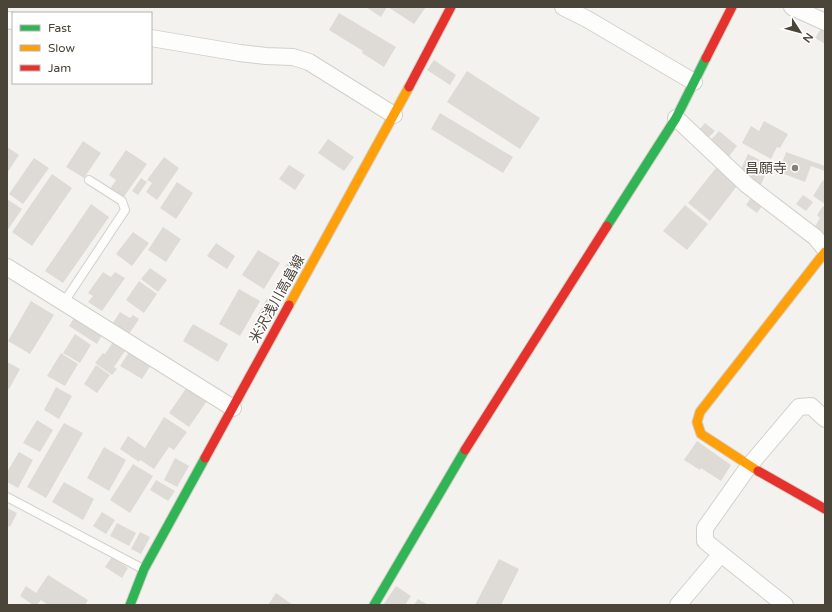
<svg xmlns="http://www.w3.org/2000/svg" width="832" height="612" font-family="'Varela Round','Noto Sans JP',sans-serif">
<rect width="100%" height="100%" fill="#f4f2ee"/>
<!-- building -->
<path fill="#dedbd6" d="M366 7H387L381 17Z
M388 7H426L414 24Z
M339 13 396 47 384 67 362 53 363 51 329 30Z
M824 24 825 25V44L815 38Z
M434 60 456 75 450 85 427 70Z
M467 71 540 118 520 149 447 102Z
M440 113 513 157 503 173 431 129Z
M764 121 788 134 780 148 777 147 771 159 742 143 751 126 759 131Z
M705 123 715 131 709 137 699 130Z
M719 131 737 146 726 160 709 142Z
M328 139 354 157 344 171 318 153Z
M83 141 101 153 84 178 66 167Z
M7 147 19 155 7 173Z
M126 150 147 164 123 198 110 189 116 180 109 175Z
M786 152 825 166V171L811 166 805 182 779 172Z
M748 154 762 161 760 165 764 166 765 164 769 165 761 185 750 179 752 174 741 169Z
M164 157 179 168 157 200 146 192 152 183 147 180Z
M34 158 49 168 23 204 9 194Z
M289 165 305 175 295 190 279 179Z
M716 168 737 186 710 221 688 203Z
M52 174 72 188 32 246 12 232Z
M141 178 147 182 138 195 132 191Z
M823 180 825 182V204L813 196Z
M177 182 193 193 176 219 160 208Z
M753 195 764 203 757 213 746 205Z
M803 195 813 202 806 211 796 204Z
M7 199 22 209 7 231Z
M91 204 109 217 63 283 45 271Z
M685 205 708 224 687 250 663 231Z
M823 206 825 208V236L814 228 820 218 817 215Z
M163 227 181 239 166 262 148 250Z
M133 232 149 243 132 266 116 254Z
M216 243 235 256 227 269 207 256Z
M258 250 280 263 264 289 242 275Z
M295 252 304 258 295 273 285 267Z
M150 268 167 280 158 292 141 279Z
M103 272 111 277 115 272 125 278 102 311 88 302 93 296 88 293Z
M139 281 157 294 144 313 126 300Z
M239 289 260 301 240 336 219 324Z
M267 298 278 304 269 321 258 315Z
M31 301 54 315 30 354 8 341Z
M120 312 130 318 133 315 139 319 129 334 113 323Z
M74 318 102 335 97 344 69 326Z
M193 324 228 344 218 362 183 341Z
M75 334 91 345 80 363 63 353Z
M113 342 125 351 114 367 117 369 112 375 95 363 103 353 105 354Z
M129 352 151 365 142 379 120 366Z
M61 353 78 364 65 386 47 376Z
M7 362 20 369 9 389 7 388Z
M96 365 110 375 97 393 84 384Z
M56 387 72 396 59 419 44 410Z
M187 387 207 401 189 427 169 413Z
M164 417 187 432 174 450 169 447 154 469 140 460 139 462 120 449 128 436 145 448Z
M37 420 53 430 40 452 23 443Z
M64 423 83 433 46 498 27 487Z
M697 441 731 465 721 481 701 468 700 470 684 460Z
M104 447 126 460 109 491 87 478Z
M19 452 33 460 18 488 7 482V472Z
M175 458 189 466 177 487 164 480Z
M133 464 153 476 130 513 110 500Z
M156 480 175 491 168 501 150 490Z
M64 482 94 499 83 520 52 502Z
M7 508 17 513 10 527 7 525Z
M102 512 115 520 106 534 93 526Z
M117 523 136 533 129 546 110 536Z
M140 532 150 537 141 554 131 549Z
M112 557 128 568 122 578 105 567Z
M499 559 519 569 501 605H475Z
M48 575 88 600 85 605H48L41 600 37 605H33L20 596 26 586 36 593Z
M396 586 411 596 405 605H383Z
M276 593 293 605H268Z
M418 599 428 605H414Z"/>
<g fill="none" stroke-linecap="round" stroke-linejoin="round">
<!-- lane casing -->
<g stroke="#d2d0cb" stroke-width="10">
<path id="lane" d="M64 302 125 210 122 201 89 180
M7 497 143 569"/>
</g>
<!-- street casing -->
<g stroke="#d2d0cb" stroke-width="18">
<path id="street" d="M563 7 587 19 694 82
M792 7 825 22
M7 20 13 21
M151 38 240 53 266 56 293 57 309 62 394 115
M676 118 747 185 815 237 825 249
M7 267 233 408
M721 554 785 605
M678 605 721 554 705 541V528L749 466 799 407 811 406 825 419"/>
</g>
<!-- fast casing -->
<g stroke="#d3cfc5" stroke-width="11">
<path id="fast" d="M607 226 676 118 706 58
M130 605 144 569 205 458
M374 605 465 450"/>
</g>
<!-- slow casing -->
<g stroke="#d3cfc5" stroke-width="11">
<path id="slow" d="M289 305 409 87
M758 471 701 434 697 422 700 412 825 252"/>
</g>
<!-- jam casing -->
<g stroke="#d3cfc5" stroke-width="11">
<path id="jam" d="M706 58 732 7
M409 87 451 7
M465 450 607 226
M205 458 289 305
M758 471 825 509"/>
</g>
<!-- lane -->
<use href="#lane" stroke="#fdfdfc" stroke-width="8"/>
<!-- street -->
<use href="#street" stroke="#fdfdfc" stroke-width="16"/>
<!-- fast -->
<use href="#fast" stroke="#30b455" stroke-width="9"/>
<!-- slow -->
<use href="#slow" stroke="#ff9f0a" stroke-width="9"/>
<!-- jam -->
<use href="#jam" stroke="#e5322d" stroke-width="9"/>
</g>
<!-- markers -->
<circle fill="#868178" stroke="#fff" stroke-width="1.5" cx="795" cy="168" r="4"/>
<g text-anchor="middle" dominant-baseline="central" stroke-width="3" stroke-linejoin="round" paint-order="stroke">
<!-- poi labels -->
<g font-size="14" fill="#4b4439" stroke="#fff" text-anchor="end">
<text x="787" y="168">昌願寺</text>
</g>
<!-- street labels -->
<g font-size="14" fill="#4b4439" stroke="#fff">
<text transform="translate(277 299) rotate(-61)">米沢浅川高畠線</text>
</g>
</g>
<!-- border -->
<rect width="832" height="612" fill="none" stroke="#4b4439" stroke-width="16"/>
<!-- legend -->
<rect x="12" y="12" width="140" height="72" fill="#ffffff" stroke="#b7b4b0"/>
<rect x="20" y="25" width="20" height="6" fill="#30b455" stroke="#b7b4b0"/>
<text x="48" y="32" font-size="12" fill="#4b4439">Fast</text>
<rect x="20" y="45" width="20" height="6" fill="#ff9f0a" stroke="#b7b4b0"/>
<text x="48" y="52" font-size="12" fill="#4b4439">Slow</text>
<rect x="20" y="65" width="20" height="6" fill="#e5322d" stroke="#b7b4b0"/>
<text x="48" y="72" font-size="12" fill="#4b4439">Jam</text>
<!-- north arrow -->
<g transform="translate(800 32) rotate(126)" stroke="#ffffff" stroke-width="3" paint-order="stroke">
<path d="M0-3L7 15L0 10L-7 15Z" fill="#4b4439"/>
<text y="-6" font-size="11" font-weight="bold" text-anchor="middle" fill="#4b4439">N</text>
</g>
</svg>
